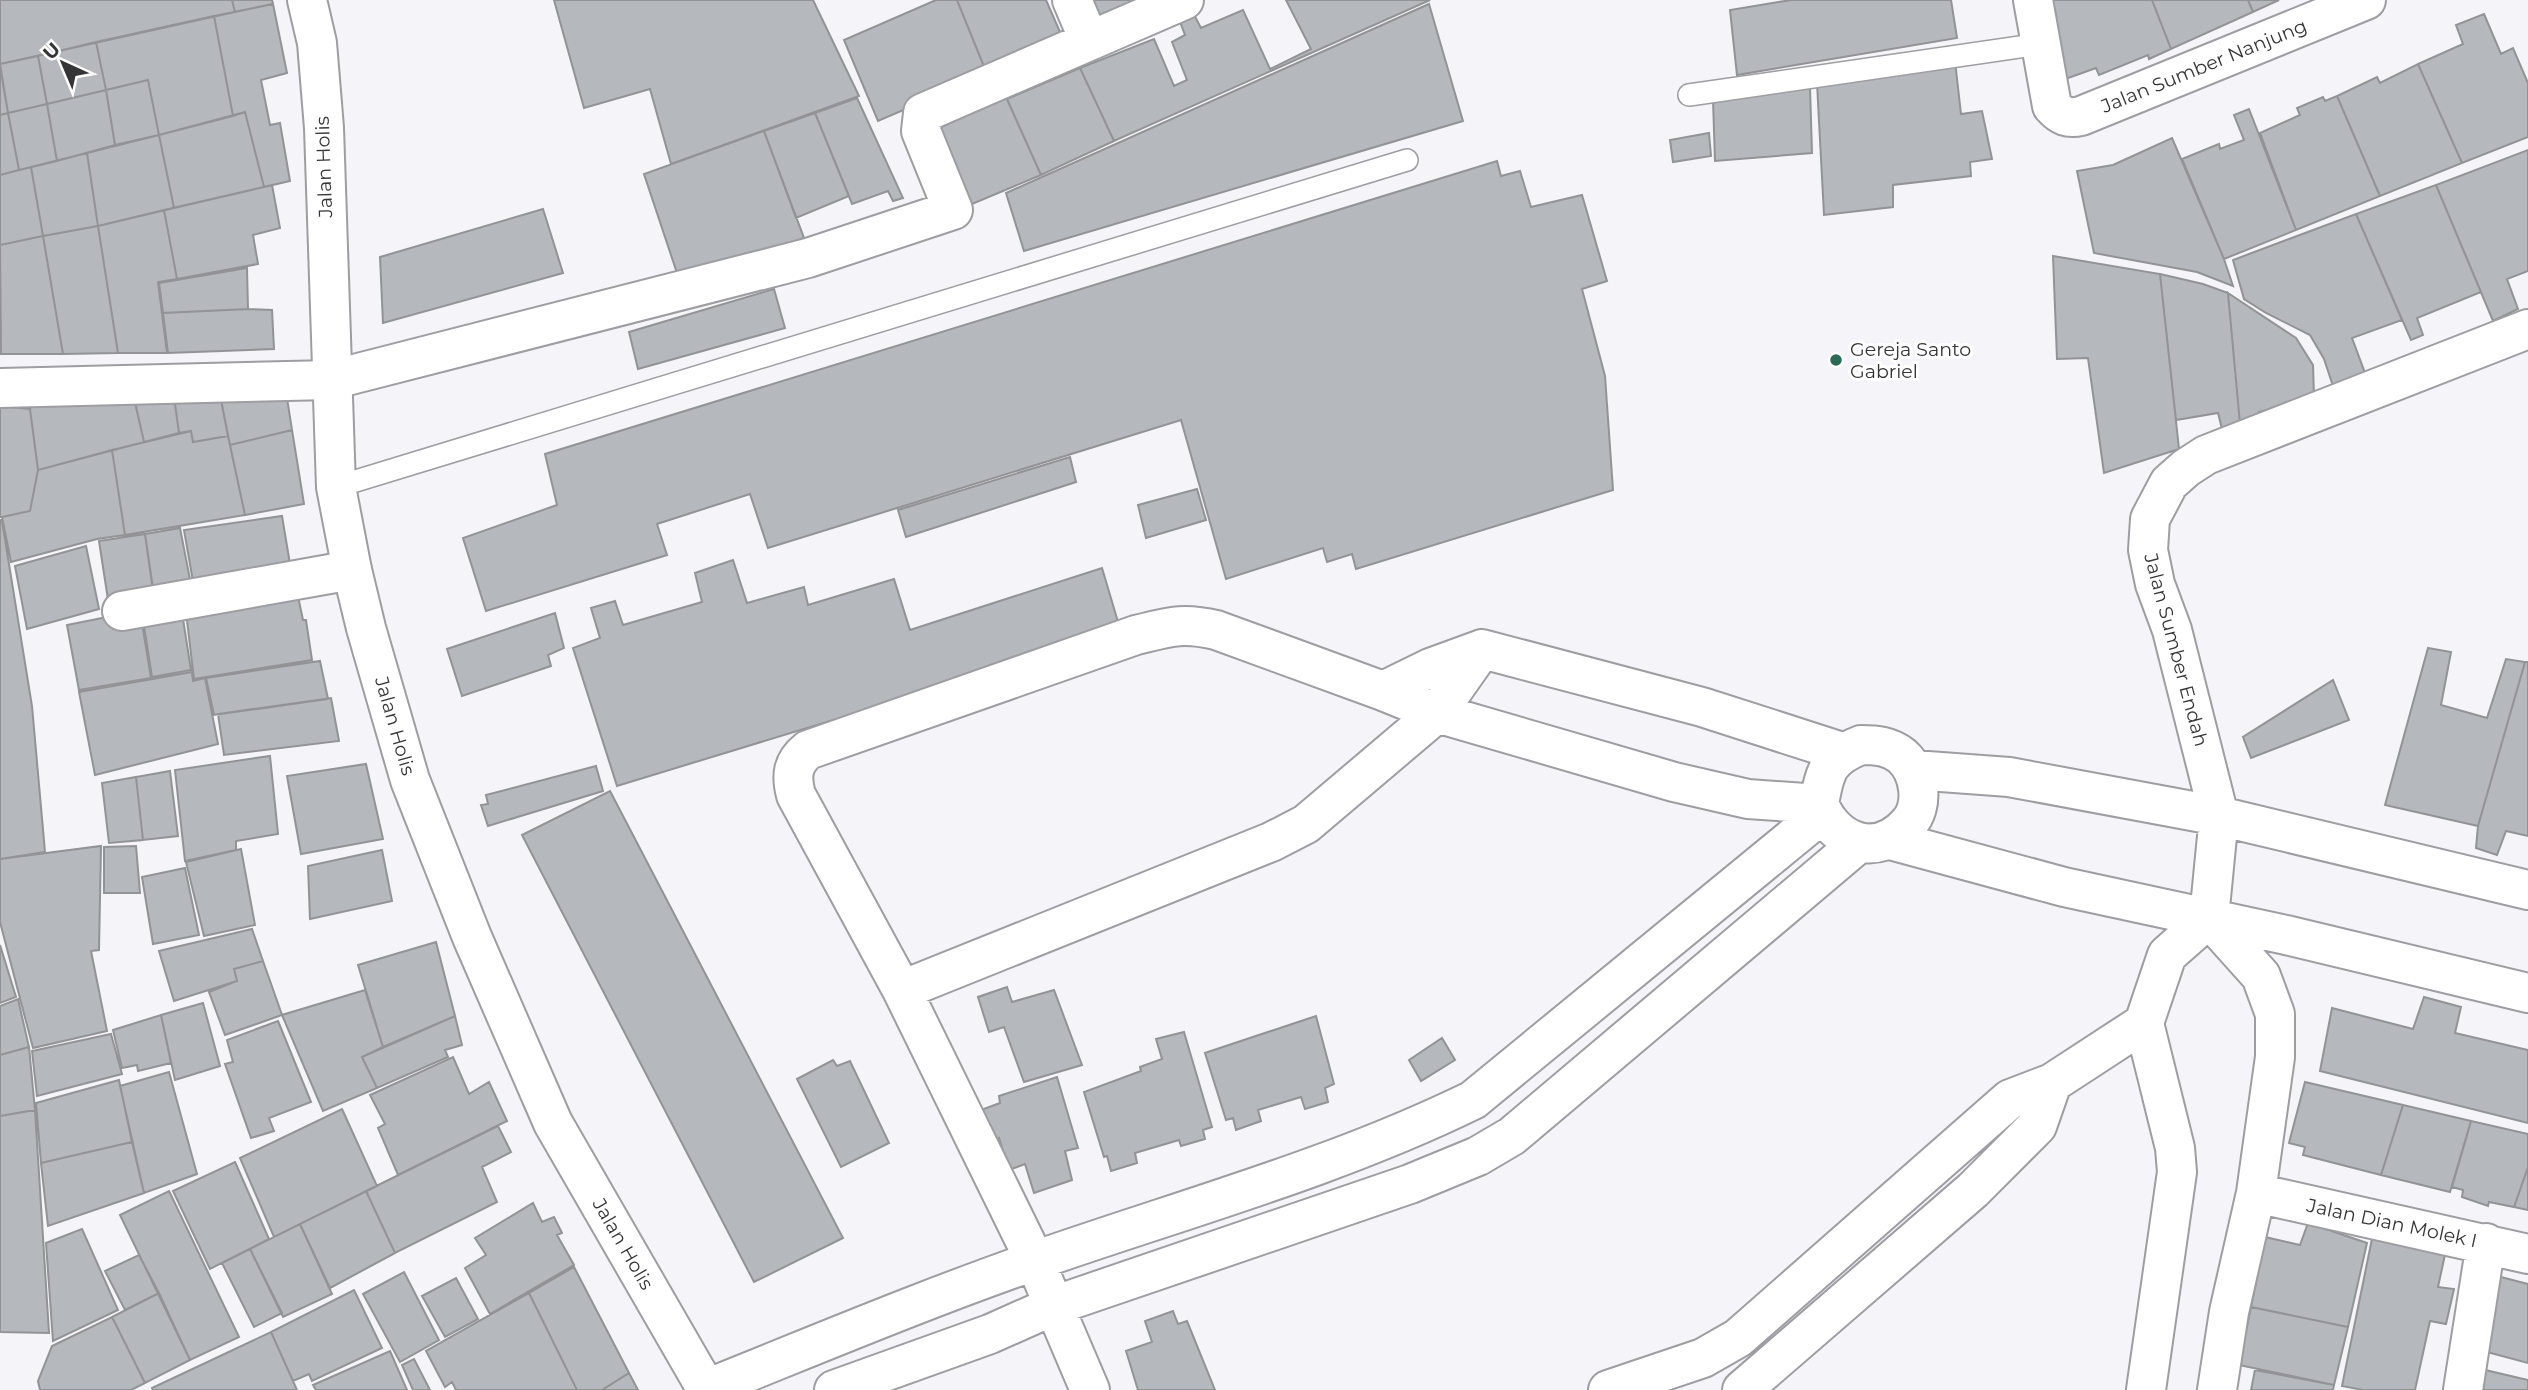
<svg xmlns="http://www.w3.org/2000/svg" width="2528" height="1390" font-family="Montserrat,sans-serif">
<rect width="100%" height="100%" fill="#f5f4f9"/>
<!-- building -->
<path fill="#b5b8bc" stroke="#919397" stroke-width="2" d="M0 0H232L235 12 0 64Z
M232 0H272L273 4 235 12Z
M554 0H813L859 96 671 164 650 89 584 108Z
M936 0H957L987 74 878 121 844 40Z
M957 0H1046L1064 41 987 74Z
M1077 0H1139L1088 25Z
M1286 0H1430L1114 141 1080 68 1154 39 1174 86 1187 80 1172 42 1185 35 1177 14 1190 7 1201 28 1243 10 1270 69 1311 49Z
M1791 0H1951L1957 38 1737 75 1730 10Z
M2048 0H2152L2171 49 2149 59 2148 55 2099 75 2096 68 2060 81Z
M2152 0H2248L2253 12 2171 49Z
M2248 0H2279L2253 12Z
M273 4 287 73 261 80 270 125 280 123 290 181 264 187 245 112 233 116 214 16Z
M1429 4 1463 121 1024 251 1006 193Z
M2484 14 2501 54 2513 48 2528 83V137L2462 163 2418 64 2463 44 2456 25Z
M214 16 233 116 159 135 148 80 106 90 96 42Z
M96 42 106 90 47 104 38 56Z
M38 56 47 104 8 113 0 64Z
M1955 61 1961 114 1982 111 1992 159 1970 162 1971 176 1893 185V207L1824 215 1817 83Z
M2418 64 2462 163 2380 196 2337 96 2377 77 2380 83Z
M0 66 8 113 0 115Z
M1080 68 1114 141 1041 175 1007 99Z
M148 80 159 135 115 145 106 90Z
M1810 87 1812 153 1715 161 1713 100Z
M106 90 115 145 57 161 47 104Z
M2337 96 2380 196 2296 230 2260 133 2300 115 2297 108 2323 97 2325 101Z
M1006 97 1041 175 965 207 937 129Z
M857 98 903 198 893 201 888 191 852 204 815 113Z
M47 104 57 161 19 170 8 113Z
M2249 109 2296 230 2224 259 2182 159 2219 144 2220 149 2244 140 2234 115Z
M245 112 264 187 174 208 159 135Z
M8 113 19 170 0 175V115Z
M815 113 849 196 796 218 764 131Z
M764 131 804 238 680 282 644 174Z
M1709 133 1711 156 1673 162 1670 140Z
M159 135 174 208 98 226 87 153Z
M2172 138 2224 259 2233 286 2197 272 2094 253 2077 171 2113 165Z
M2528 150V271L2507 279 2518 309 2493 321 2436 185Z
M87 153 98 226 43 236 31 167Z
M1497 161 1501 176 1520 171 1531 207 1582 195 1607 281 1582 289 1605 376 1613 490 1356 569 1352 554 1327 562 1323 548 1226 579 1181 420 768 548 750 494 657 524 667 555 486 611 463 538 557 505 545 454Z
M31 167 43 236 0 245V175Z
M272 185 280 228 253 235 258 264 177 279 164 210Z
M2436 185 2481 292 2417 318 2423 335 2411 340 2356 214Z
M543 209 563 273 383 323 380 257Z
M164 210 177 279 158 282 167 353H118L98 226Z
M2356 214 2402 320 2352 338 2365 373 2333 386 2324 359 2310 335 2266 313 2244 299 2233 260Z
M98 226 118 353 63 354 43 236Z
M43 236 63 354H1L0 245Z
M2053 256 2160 274 2179 449 2104 473 2088 358 2057 359Z
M247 268 248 309 163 313 159 283Z
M2160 274 2203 284 2228 293 2240 424 2222 429 2218 413 2176 420Z
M774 289 785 328 638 369 629 332Z
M2228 293 2296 338 2313 365 2314 397 2259 412 2261 427 2240 424Z
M248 309 272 310 274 349 168 353 163 313Z
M133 394 144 442 38 470 30 409 32 406Z
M220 395 228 436 193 442 191 431 179 433 174 397Z
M220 395 287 398 292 430 230 445Z
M174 397 179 433 144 442 135 402Z
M0 406 30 409 38 470 30 511 2 517H0Z
M292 430 304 504 245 515 230 445Z
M191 431 193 442 228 436 245 515 125 535 112 450Z
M112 450 125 535 97 539 11 562 2 517 30 511 38 470Z
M1070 457 1076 482 906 537 898 510Z
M1197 489 1206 520 1146 538 1138 505Z
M282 516 292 576 195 593 184 530Z
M0 520 2 521 32 706 45 852 0 859Z
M180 528 193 595 155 602 145 534Z
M145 534 154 598 109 606 99 541Z
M86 546 99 609 27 629 15 566Z
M733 560 747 603 804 587 808 605 894 579 910 630 1102 568 1121 632 617 786 573 648 600 638 591 608 615 601 623 625 702 602 695 573Z
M296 587 303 620H306L312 660 194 679 185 604Z
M181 606 191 670 152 677 142 613Z
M555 613 564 648 548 655 551 666 462 696 447 649Z
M112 616 141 617 151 678 79 690 67 625Z
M2428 648 2451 652 2441 705 2487 718 2506 659 2525 662 2478 826 2385 805Z
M320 661 328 699 214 715 206 678Z
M2525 662H2528V836L2506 831 2497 855 2476 848 2478 826Z
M192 672 193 681 205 678 218 744 95 775 79 692Z
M2333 680 2349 720 2251 758 2243 737Z
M331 698 339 741 224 755 218 714Z
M270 756 278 834 236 841V850L185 861 175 770Z
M366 764 383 839 301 854 287 776Z
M596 766 603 791 488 826 481 805 488 804 486 795Z
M170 771 178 836 143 840 136 777Z
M136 777 143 840 109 843 102 783Z
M610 791 843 1238 754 1282 522 835Z
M101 846 99 950 91 951 107 1031 33 1048 0 922V859Z
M136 846 140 893H104V847Z
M241 849 255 925 204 936 186 862Z
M382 850 392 901 310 919 308 866Z
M185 868 199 935 153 944 142 877Z
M252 929 263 961 234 969 237 981 174 1001 159 951Z
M436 942 455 1016 383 1047 358 965Z
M0 945 16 997 0 1003Z
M263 961 282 1015 225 1035 209 992 237 981 234 969Z
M1007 987 1012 1002 1054 990 1082 1065 1024 1082 1004 1027 989 1032 978 997Z
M365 990 383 1047 362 1057 377 1088 323 1111 282 1015Z
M2424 997 2461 1007 2455 1033 2528 1050V1123L2320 1071 2332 1008 2413 1029Z
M18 999 29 1047 0 1055V1006Z
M203 1003 220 1066 175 1080 161 1015Z
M161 1015 171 1063 138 1071 137 1065 122 1068 113 1030Z
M455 1016 462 1045 445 1050 448 1057 377 1088 362 1057Z
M1316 1016 1334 1084 1325 1088 1328 1102 1305 1109 1301 1097 1258 1110 1261 1121 1236 1130 1233 1118 1226 1120 1205 1053Z
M278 1021 311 1102 269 1118 274 1131 251 1138 225 1064 233 1062 227 1040Z
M1184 1032 1212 1127 1203 1130 1205 1139 1181 1146 1179 1140 1135 1153 1137 1163 1111 1171 1107 1156 1104 1157 1084 1092 1141 1071 1140 1067 1162 1059 1156 1039Z
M111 1034 122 1074 37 1096 32 1051Z
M1442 1038 1455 1060 1421 1081 1409 1060Z
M29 1047 35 1110 0 1116V1055Z
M453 1057 469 1094 489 1082 507 1121 398 1175 378 1128 385 1124 370 1095Z
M833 1060 837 1066 850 1061 889 1143 841 1167 797 1079Z
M169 1072 197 1174 144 1193 120 1086Z
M1057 1077 1078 1148 1065 1151 1072 1180 1034 1193 1025 1164 1009 1170 999 1138 988 1143 978 1111 1000 1103 999 1096Z
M119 1080 132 1142 41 1163 36 1103Z
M2305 1082 2403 1105 2381 1175 2303 1155 2305 1147 2289 1143Z
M2403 1105 2471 1121 2450 1192 2381 1175Z
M342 1109 377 1186 274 1237 240 1158Z
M35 1110 49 1333 0 1332V1116Z
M2471 1121 2528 1134V1167L2514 1207 2489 1202 2488 1206 2462 1197 2463 1190 2452 1187Z
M498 1126 511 1152 482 1167 497 1202 395 1253 366 1191Z
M132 1142 144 1193 48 1226 41 1163Z
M235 1162 269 1239 210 1269 173 1191Z
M2528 1167V1210L2514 1207Z
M169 1191 239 1337 190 1360 120 1215Z
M366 1191 395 1253 330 1288 300 1224Z
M533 1203 542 1222 554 1217 562 1233 557 1235 574 1265 490 1314 465 1268 486 1255 475 1238Z
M2308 1223 2367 1243 2348 1327 2251 1307 2265 1237 2300 1245Z
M300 1224 332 1294 283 1317 250 1249Z
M82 1229 118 1310 53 1341 46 1243Z
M2373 1234 2446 1250 2438 1287 2454 1289 2446 1324 2430 1321 2415 1390H2363L2342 1386Z
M250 1249 282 1313 254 1327 222 1263Z
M139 1255 159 1293 125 1310 105 1271Z
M574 1267 629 1373 602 1390H577L529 1293Z
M404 1272 439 1340 400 1362 363 1294Z
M2497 1276 2528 1284V1363L2476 1349Z
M456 1278 478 1319 445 1337 422 1296Z
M354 1290 382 1348 312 1381 309 1374 293 1381 271 1332Z
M159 1293 190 1360 145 1383 112 1317Z
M529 1293 577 1390H456L452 1382 445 1387 426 1351Z
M2251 1307 2348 1327 2334 1385 2239 1365Z
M1173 1311 1178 1324 1187 1321 1215 1390H1138L1126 1351 1152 1342 1145 1321Z
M112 1317 145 1383 131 1390H40L38 1381 52 1346Z
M271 1332 297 1390H153L152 1388Z
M390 1351 407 1390H316L313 1385Z
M414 1359 430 1390H413L402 1365Z
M2481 1369 2528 1380V1390H2477Z
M2255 1370 2334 1385 2333 1390H2251Z
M629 1373 638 1390H602Z"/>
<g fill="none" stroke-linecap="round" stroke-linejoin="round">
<!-- service casing -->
<g stroke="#9d9da2" stroke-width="24">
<path id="service" d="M1689 95 2040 44
M336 487 1407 160"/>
</g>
<!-- minor casing -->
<g stroke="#9d9da2" stroke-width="42">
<path id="minor" d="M1072 0 1089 40
M2033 0 2052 106C2061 116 2068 119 2081 116L2366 0
M0 388 331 380 808 258 953 210 921 131 923 113 1184 0
M122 611 352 570
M1383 691 1430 668 1482 649 1702 707 1842 752
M1861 745C1876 745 1890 746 1902 756 1920 772 1925 806 1908 824 1877 859 1835 843 1819 804 1825 770 1828 758 1861 745Z
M1914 770 2009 777 2219 816 2528 890
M1890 840 2064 887 2286 935 2528 993
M2209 918 2219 816 2172 630 2155 584 2148 550 2150 519 2169 483 2186 468 2206 455 2528 329
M2209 918 2261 976 2275 1014V1057L2256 1193 2229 1312 2217 1390
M902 990 1271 842 1306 824 1437 713 1482 649
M2144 1023 2175 1148 2177 1172 2146 1390
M2256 1193 2528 1254
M706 1389C816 1345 925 1299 1037 1260 1183 1209 1334 1168 1473 1100L1823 813
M834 1390 990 1334 1053 1306 1410 1184 1478 1156 1512 1136 1859 843
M1090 1390 1035 1261 902 990 796 795C791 776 792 763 808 750L1136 635C1169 627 1182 622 1216 630L1383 691 1437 713 1674 782 1748 799 1819 804
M1608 1390 1703 1358 1738 1338 2010 1099 2052 1083 2144 1023 2167 955 2209 918
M1742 1390 1973 1190 2037 1126 2052 1083
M2463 1390 2486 1243"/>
</g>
<!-- tertiary casing -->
<g stroke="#9d9da2" stroke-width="42">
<path id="tertiary" d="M307 0 317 43 324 128 336 487 352 570 366 628 410 780 472 937 553 1123 707 1390"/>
</g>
<!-- service -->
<use href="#service" stroke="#fff" stroke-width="21"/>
<!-- minor -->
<use href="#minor" stroke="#fff" stroke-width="38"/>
<!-- tertiary -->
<use href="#tertiary" stroke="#fff" stroke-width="38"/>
</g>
<!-- markers -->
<circle fill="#2b6a57" stroke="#fff" stroke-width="2.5" cx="1836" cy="360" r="7"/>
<g text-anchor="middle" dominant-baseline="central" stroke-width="6" stroke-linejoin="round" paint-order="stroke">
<!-- street labels -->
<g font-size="19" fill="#353537" stroke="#fff">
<text transform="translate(2204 66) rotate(-22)">Jalan Sumber Nanjung</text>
<text transform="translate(324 167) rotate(-92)">Jalan Holis</text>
<text transform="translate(2176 650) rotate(75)">Jalan Sumber Endah</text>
<text transform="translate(395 726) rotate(74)">Jalan Holis</text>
<text transform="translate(2392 1223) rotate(12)">Jalan Dian Molek I</text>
<text transform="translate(623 1244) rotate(60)">Jalan Holis</text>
</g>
<!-- poi labels -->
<g font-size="19" fill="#353537" stroke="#fff" text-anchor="start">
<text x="1850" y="349">Gereja Santo<tspan x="1850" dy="22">Gabriel</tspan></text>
</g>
</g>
<!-- north arrow -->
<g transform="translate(63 63) rotate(316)" stroke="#ffffff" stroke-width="5" paint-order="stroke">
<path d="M0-5L12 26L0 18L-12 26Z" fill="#353537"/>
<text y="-10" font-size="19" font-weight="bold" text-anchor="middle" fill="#353537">U</text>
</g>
</svg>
